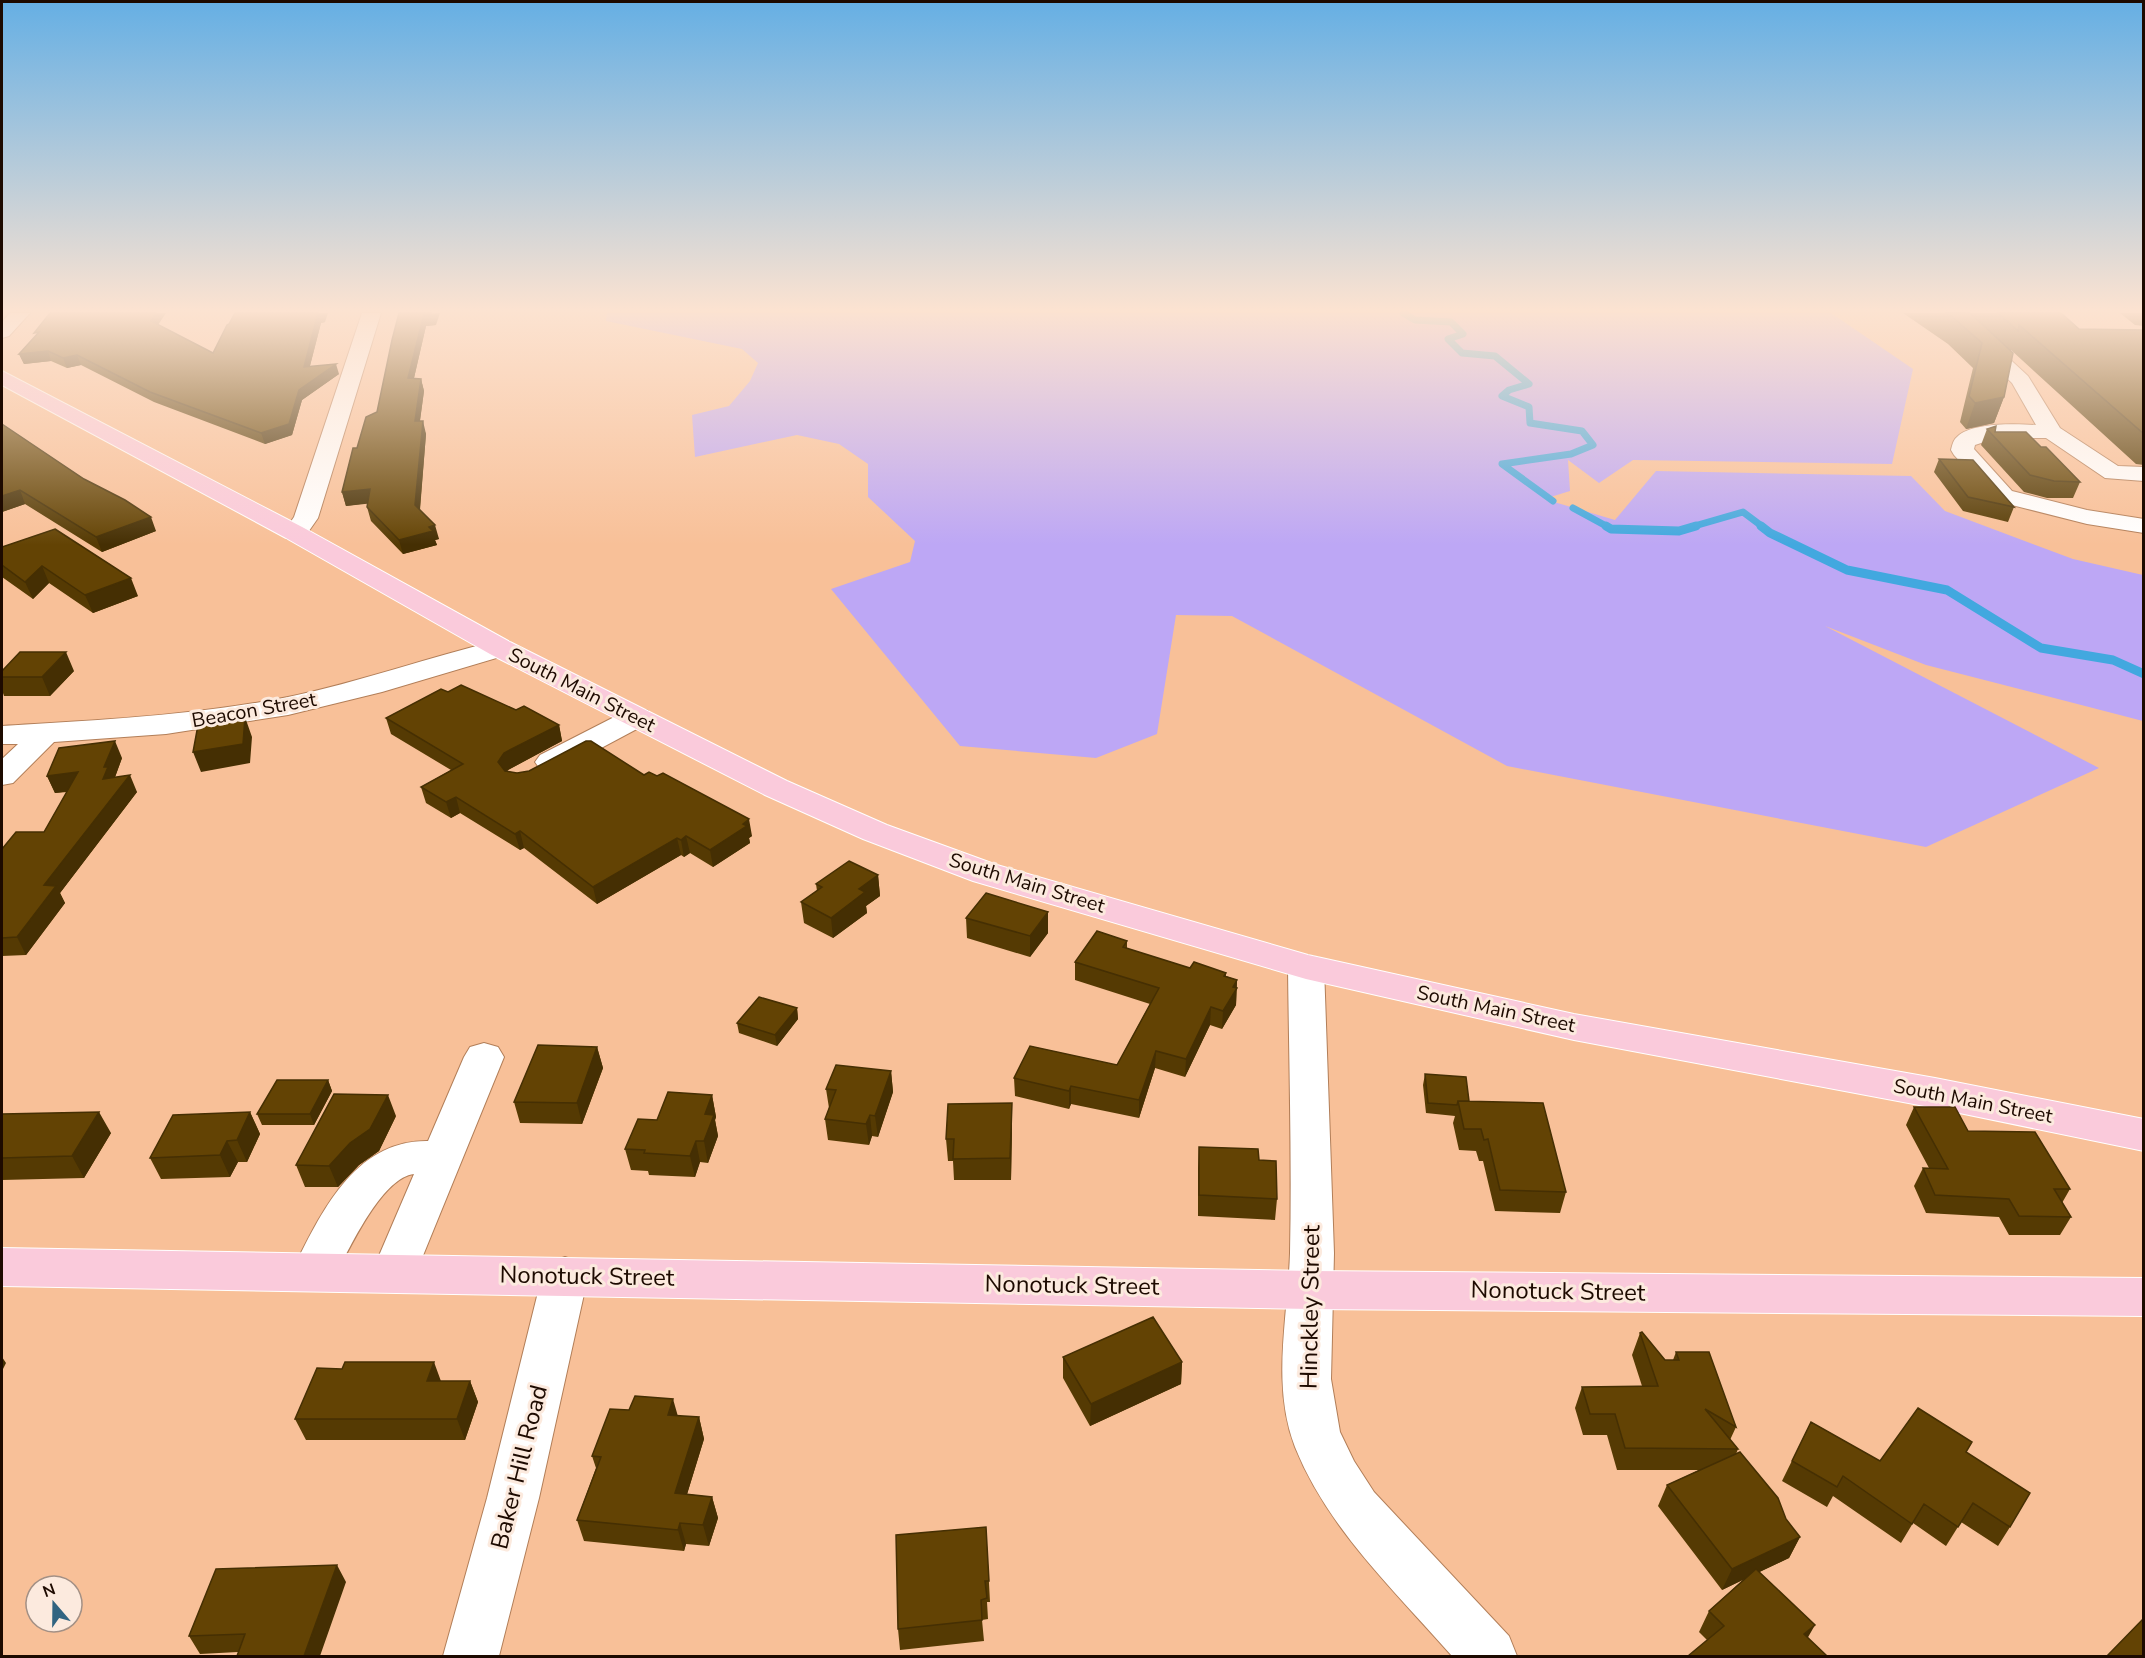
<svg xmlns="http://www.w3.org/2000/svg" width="2145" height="1658" font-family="'Nunito Sans',sans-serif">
<rect width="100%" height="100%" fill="#f8c098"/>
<!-- green -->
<path fill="#bda7f5" d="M607 313H1831L1913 369 1892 464 1633 460 1599 483 1568 460 1570 491 1544 499 1615 520 1656 471 1911 476 1945 511 2073 559 2143 575V721L1926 665 1825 626 2099 768 1926 847 1507 766 1232 616 1176 615 1157 734 1096 758 960 746 831 589 910 562 915 541 868 497V464L839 444 797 435 695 457 692 415 729 406 750 381 758 363 742 349 606 321Z"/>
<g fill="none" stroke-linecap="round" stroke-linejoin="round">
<!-- stream-far1 -->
<path stroke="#42a8df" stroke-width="7" d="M1403 313 1415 320 1451 322 1463 334 1448 339 1462 353 1495 356 1529 384 1509 390 1502 396 1529 407 1530 423 1582 431 1593 445 1571 454 1502 464 1553 501
M1573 508 1608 527
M1691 527 1743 512 1763 527"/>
<!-- stream -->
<path stroke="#42a8df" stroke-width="9" d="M1606 526 1611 529 1679 531 1696 526
M1761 526 1770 533 1847 570 1947 590 2041 648 2113 660 2144 674"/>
<!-- minor casing -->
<g stroke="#b27e58" stroke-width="2">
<path id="minor" d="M10 313H30L9 336 2 338V322Z
M362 313H381L318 518 304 538 295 540 286 538 283 533 294 517Z
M1939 313H1960L2028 376 2060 428 2118 466 2144 467V481L2105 478 2046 438H1996L1975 445 1974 449 2012 491 2087 510 2144 519V533L2087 524 1996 501 1954 455 1951 450C1952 446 1953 440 1957 437 1972 422 2016 424 2036 425L2012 383Z
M500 640 510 642 514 648 510 654 382 692 288 715 166 734 54 742 13 783 2 785V759L18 744H2V726C98 720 193 716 288 697 360 682 429 657 500 640Z
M637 708 648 711 652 717 648 723 562 769 551 771 540 769 535 762 540 755 626 711Z
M1306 955 1319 958 1324 967 1334 1253 1331 1379 1340 1432 1354 1461 1374 1492 1509 1636 1517 1656H1452C1395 1591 1328 1529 1295 1447 1271 1385 1288 1317 1290 1253 1292 1158 1289 1062 1288 967L1293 958Z
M484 1043 498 1047 504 1057 411 1285 395 1291 379 1285 372 1272 414 1174C380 1178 346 1256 331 1284L315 1290 299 1284 292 1271C321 1213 354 1140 428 1141L464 1057 470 1047Z
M565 1257 581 1263 588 1276 539 1498 499 1656H443L487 1498 542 1276 549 1263Z"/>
</g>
<!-- major casing -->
<g stroke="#fff" stroke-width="2">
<path id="major" d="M2 371 304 528 510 642 787 781 887 825 997 865 1308 955 1574 1014 1935 1078 2144 1119V1151L1935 1108 1574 1040 1306 979 973 881 863 839 765 795 490 654 286 538 2 385Z
M2 1248 1311 1271 2144 1278V1316L1311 1309 2 1286Z"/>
</g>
<!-- minor -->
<use href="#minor" fill="#fff" fill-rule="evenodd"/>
<!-- major -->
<use href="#major" fill="#facadb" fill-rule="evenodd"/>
</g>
<!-- wall -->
<path fill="#553a03" d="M399 313 436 325 426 326 414 378 421 379 424 391 420 421 426 434 420 510 439 539 435 540 437 545 403 554 371 521 367 507 368 503 346 506 342 492 357 448 377 412Z
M1903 313H2061L2079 329 2144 330V465L2136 464 2011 350 2004 397 1994 423 1966 429 1960 422 1973 368 1948 344Z
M2120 313H2144V326L2135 325Z
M325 322 321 323 310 366 339 374 302 400 292 435 265 444 154 402 81 365 67 368 51 361 24 364 19 354 158 325 213 353 227 325Z
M2 424 156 531 102 552 25 504 2 512Z
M1987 429 2041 447 2080 482 2073 498H2047L2024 492 1981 445Z
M1939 459 2014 507 2008 522 1963 511 1934 472Z
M2 547 138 596 93 613 49 583 33 599 2 577Z
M2 671H74L50 696H4L2 690Z
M448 692 516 710 559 725 562 741 508 770 507 771 517 773 644 775 752 836 749 838 750 843 713 867 690 853 684 857 681 855 597 904 524 848 520 850 460 813 451 818 426 803 421 787 451 770 391 734 386 718Z
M122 758 115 777 137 792 60 893 65 903 26 955 2 956V849L44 832 67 792 55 793 47 776Z
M878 875 880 896 866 906 867 913 833 938 804 923 801 902 817 891 816 884Z
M966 918 1048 933 1030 957 967 938Z
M1127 941V949L1190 968 1226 973V976L1237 980 1236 1005 1222 1029 1210 1025 1185 1077 1155 1068 1139 1118 1071 1104 1069 1109 1015 1096 1014 1078 1117 1065 1150 1004 1075 980V962Z
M797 1008 798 1019 777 1046 739 1033 737 1023Z
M597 1047 603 1068 582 1124 520 1123 514 1102Z
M891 1071 893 1092 878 1137 872 1136 869 1145 828 1140 825 1119 829 1108 826 1089Z
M1425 1074 1469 1101 1566 1192 1560 1213 1495 1211 1483 1161H1479L1476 1151 1459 1150 1453 1123 1455 1116 1426 1113 1423 1085Z
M328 1080 332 1091 314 1125H262L257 1114Z
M712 1095 716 1117 715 1120 718 1136 708 1163 700 1162 695 1177 649 1175 648 1171 631 1170 625 1149 657 1120Z
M1914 1107 1968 1131 2070 1189 2062 1203 2071 1217 2060 1235H2009L1999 1217 1926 1213 1914 1186 1923 1168H1929L1906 1125Z
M250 1112 260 1134 247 1162H238L230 1177 161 1179 150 1158Z
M2 1114 111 1133 84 1178 2 1180Z
M396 1116 379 1151 359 1165 338 1187H305L296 1165Z
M1012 1125 1011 1180H954L953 1161H948L946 1139Z
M1199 1147 1259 1160 1277 1199 1275 1220 1198 1216V1168Z
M1640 1333 1665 1360H1673L1676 1352 1736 1427 1730 1440 1738 1449 1736 1454 1800 1537 1789 1558 1759 1572 1815 1625 1707 1640 1699 1632 1709 1611 1744 1579 1722 1590 1658 1506 1667 1485 1699 1470H1617L1607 1435H1583L1575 1408 1582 1387 1642 1386 1632 1355Z
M1063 1357 1182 1362 1181 1384 1090 1426 1063 1378Z
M441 1381H470L478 1402 465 1440H306L295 1419Z
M678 1416 699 1417 704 1439 687 1494 712 1497 718 1518 709 1546 686 1544 684 1551 584 1541 577 1520 596 1468 592 1456Z
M1811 1422 1880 1461 1966 1452 2010 1527 1998 1546 1961 1522 1946 1546 1913 1523 1901 1543 1833 1496 1827 1507 1782 1481Z
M986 1527 990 1602H987L988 1619 982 1620 984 1641 900 1650 898 1629Z
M346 1582 238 1652 200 1654 189 1636Z"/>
<!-- shaded-wall -->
<path fill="#452f03" d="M156 313H166L154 331 151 321Z
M318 313H328L325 322 321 323 307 377 304 367Z
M440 313 436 325 426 326 411 391 408 378 424 314Z
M48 351 51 361 24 364 19 354Z
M77 355 81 365 67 368 63 358Z
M336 364 339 374 302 400 292 435 265 444 261 433 299 390Z
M421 379 424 391 418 434 415 421Z
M2004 397 1994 423 1966 429 1975 403Z
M423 421 426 434 419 519 415 505Z
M370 489 374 503 346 506 342 492Z
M20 490 25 504 2 512V496Z
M151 517 156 531 102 552 96 537Z
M435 525 439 539 435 540 437 545 403 554 399 540 429 527Z
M42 566 49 583 33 599 25 582Z
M131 578 138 596 93 613 85 595Z
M66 652 74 671 50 696 42 677Z
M245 717 252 737 250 763 201 772 193 752Z
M559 725 562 741 508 770 503 778 498 762 504 753Z
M115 741 122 758 114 780 103 779 104 767Z
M78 772 85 789 55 793 47 776Z
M130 775 137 792 60 893 65 903 26 955 17 937 44 885Z
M456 797 460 813 451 818 446 802Z
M749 819 752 836 749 838 750 843 713 867 710 850 743 824Z
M520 831 524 848 520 850 515 834Z
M686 836 690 853 684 857 681 840Z
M677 838 681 855 597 904 593 887Z
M878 875 880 896 866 906 867 913 833 938 831 918 859 889Z
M1048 912V933L1030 957V936Z
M1237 980 1236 1005 1222 1029 1223 1011 1233 987Z
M1211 1007 1210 1025 1185 1077 1186 1059Z
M797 1008 798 1019 777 1046 775 1035Z
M597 1047 603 1068 582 1124 577 1103Z
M1156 1051 1155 1068 1139 1118V1100Z
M891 1071 893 1092 878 1137 875 1116Z
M328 1080 332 1091 314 1125 310 1114Z
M1071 1086V1104L1069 1109V1091Z
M388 1095 396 1116 379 1151 359 1165 338 1187 329 1166Z
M712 1095 716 1117 715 1120 718 1136 708 1163 704 1141 705 1114Z
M1012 1103V1125L1011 1180 1010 1158Z
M99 1112 111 1133 84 1178 72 1156Z
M250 1112 260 1134 247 1162 237 1140Z
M870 1115 872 1136 869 1145 866 1124Z
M227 1141 238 1162 230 1177 220 1155Z
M696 1141 700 1162 695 1177 690 1156Z
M2 1357 6 1363 2 1371Z
M434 1362 442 1384 427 1381Z
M1182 1362 1181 1384 1090 1426 1091 1404Z
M470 1381 478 1402 465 1440 457 1419Z
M673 1399 679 1420 668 1415Z
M699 1417 704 1439 681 1514 675 1493Z
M712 1497 718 1518 709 1546 703 1525Z
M680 1523 686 1544 684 1551 678 1530Z
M1800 1537 1789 1558 1722 1590 1732 1569Z
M337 1565 346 1582 320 1656H304Z
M1815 1625 1803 1646 1804 1634Z"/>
<!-- building -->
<path fill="#634304" stroke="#452f03" stroke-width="1.5" d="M50 313H156L151 321 213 353 227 325 229 324 235 313H318L304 367 336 364 299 390 289 424 261 433 150 392 77 355 63 358 48 351 19 354 39 332 34 333Z
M399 313H432L424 314 408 378 421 379 415 421H423L415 505 435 525 429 527 433 531 399 540 367 507 370 489 342 492 353 448H357L366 417 377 412 392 340Z
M1947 313H1970L2013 353 2004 397 1975 403 1969 396 1982 343 1956 320Z
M1998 313H2061L2079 329 2144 330V434L2019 325 2018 331Z
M2 424 84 479 125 500 151 517 96 537 20 490 2 496Z
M1996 426 1995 432H2026L2041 447H2046L2080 482 2054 481 2030 475 1987 429Z
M1939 459 1973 460 2014 507 1968 497Z
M55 529 131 578 85 595 42 566 25 582 2 565V547Z
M20 652H66L42 677H2V671Z
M461 685 516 710 524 706 559 725 504 753 498 762 505 771 517 773 529 771 586 741H591L644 775 649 772 657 776 663 773 749 819 743 824 747 826 710 850 686 836 681 840 677 838 593 887 520 831 515 834 456 797 446 802 421 787 463 764 386 718 441 689 448 692Z
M245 717 243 744 193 752 198 725Z
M115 741 104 767H108L103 779 130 775 44 885 56 886 17 937 2 938V849L16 832H44L78 772 47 776 59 748Z
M849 861 878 875 859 889 865 892 831 918 801 902 822 887 816 884Z
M986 893 1048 912 1030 936 966 918Z
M1097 931 1127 941 1123 947 1190 968 1194 962 1226 973 1224 976 1237 980 1233 987 1237 988 1223 1011 1211 1007 1186 1059 1156 1051 1139 1100 1071 1086 1069 1091 1014 1078 1030 1046 1117 1065 1159 988 1075 962Z
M759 997 797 1008 775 1035 737 1023Z
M538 1045 597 1047 577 1103 514 1102Z
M836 1065 891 1071 875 1116 870 1115 866 1124 825 1119 836 1090 826 1089Z
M1425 1074 1466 1077 1469 1101H1458L1457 1105 1428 1103Z
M277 1080H328L310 1114H257Z
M668 1092 712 1095 705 1114 714 1115 704 1141H696L690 1156 644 1153 645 1150 625 1149 638 1119 657 1120Z
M334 1094 388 1095 370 1129 350 1143 329 1166 296 1165Z
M1458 1101 1543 1103 1566 1192 1500 1190 1488 1139 1484 1140 1481 1129H1464Z
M1012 1103 1010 1158 953 1159 954 1139H946L948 1104Z
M1914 1107H1955L1968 1131 2035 1132 2070 1189H2054L2071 1217 2019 1216 2009 1199 1935 1195 1923 1168 1948 1169Z
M99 1112 72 1156 2 1158V1114Z
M250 1112 237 1140 227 1141 220 1155 150 1158 173 1115Z
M1199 1147 1258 1149 1259 1160 1276 1161 1277 1199 1199 1195Z
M1153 1317 1182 1362 1091 1404 1063 1357Z
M1642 1332 1665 1360H1679L1676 1352H1709L1736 1427 1705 1409 1738 1449 1625 1448 1615 1414H1590L1582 1387 1658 1386 1640 1333Z
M345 1362H434L427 1381H470L457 1419H295L317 1368 342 1369Z
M635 1396 673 1399 668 1415 699 1417 675 1493 712 1497 703 1525 680 1523 678 1530 577 1520 601 1457 592 1456 610 1409 629 1410Z
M1918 1408 1972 1442 1966 1452 2030 1493 2010 1527 1973 1503 1958 1527 1924 1504 1912 1524 1843 1476 1837 1487 1792 1461 1811 1422 1880 1461Z
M1740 1452 1778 1498 1786 1519 1800 1537 1732 1569 1667 1485Z
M986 1527 989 1581H985L987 1598 981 1600 982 1620 898 1629 896 1535Z
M337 1565 304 1656H237L245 1634 189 1636 216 1569Z
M1756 1569 1815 1625 1804 1634 1827 1656H1688L1724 1626 1709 1611Z
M2143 1619 2144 1656H2107Z"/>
<!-- sky -->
<linearGradient id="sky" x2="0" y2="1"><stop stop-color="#65afe4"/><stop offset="0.57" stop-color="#fce3d1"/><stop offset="1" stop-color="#fce3d1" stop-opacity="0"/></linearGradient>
<rect width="2145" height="545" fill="url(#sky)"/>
<g text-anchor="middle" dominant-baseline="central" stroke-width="6" stroke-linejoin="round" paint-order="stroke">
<!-- street labels -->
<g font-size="20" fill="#1d0a00" stroke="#fceade">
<text transform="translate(582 690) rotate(27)">South Main Street</text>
<text transform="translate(254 710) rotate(-10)">Beacon Street</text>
<text transform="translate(1027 883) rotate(17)">South Main Street</text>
<text transform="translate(1496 1009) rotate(12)">South Main Street</text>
<text transform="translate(1973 1101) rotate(11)">South Main Street</text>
</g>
<!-- near-street labels -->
<g font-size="24" fill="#1d0a00" stroke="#fceade">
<text transform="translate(587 1276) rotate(1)">Nonotuck Street</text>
<text transform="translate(1072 1285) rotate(1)">Nonotuck Street</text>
<text transform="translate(1558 1291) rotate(1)">Nonotuck Street</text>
<text transform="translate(1310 1307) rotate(-89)">Hinckley Street</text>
<text transform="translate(519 1467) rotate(-76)">Baker Hill Road</text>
</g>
</g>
<!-- border -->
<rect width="2145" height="1658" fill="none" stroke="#1d0a00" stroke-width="6"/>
<!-- north arrow -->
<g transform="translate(54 1604) rotate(340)"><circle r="28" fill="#fceade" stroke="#a39085" stroke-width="1.5"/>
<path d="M0-4.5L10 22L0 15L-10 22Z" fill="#316481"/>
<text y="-9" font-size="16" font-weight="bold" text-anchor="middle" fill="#1d0a00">N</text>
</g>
</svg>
